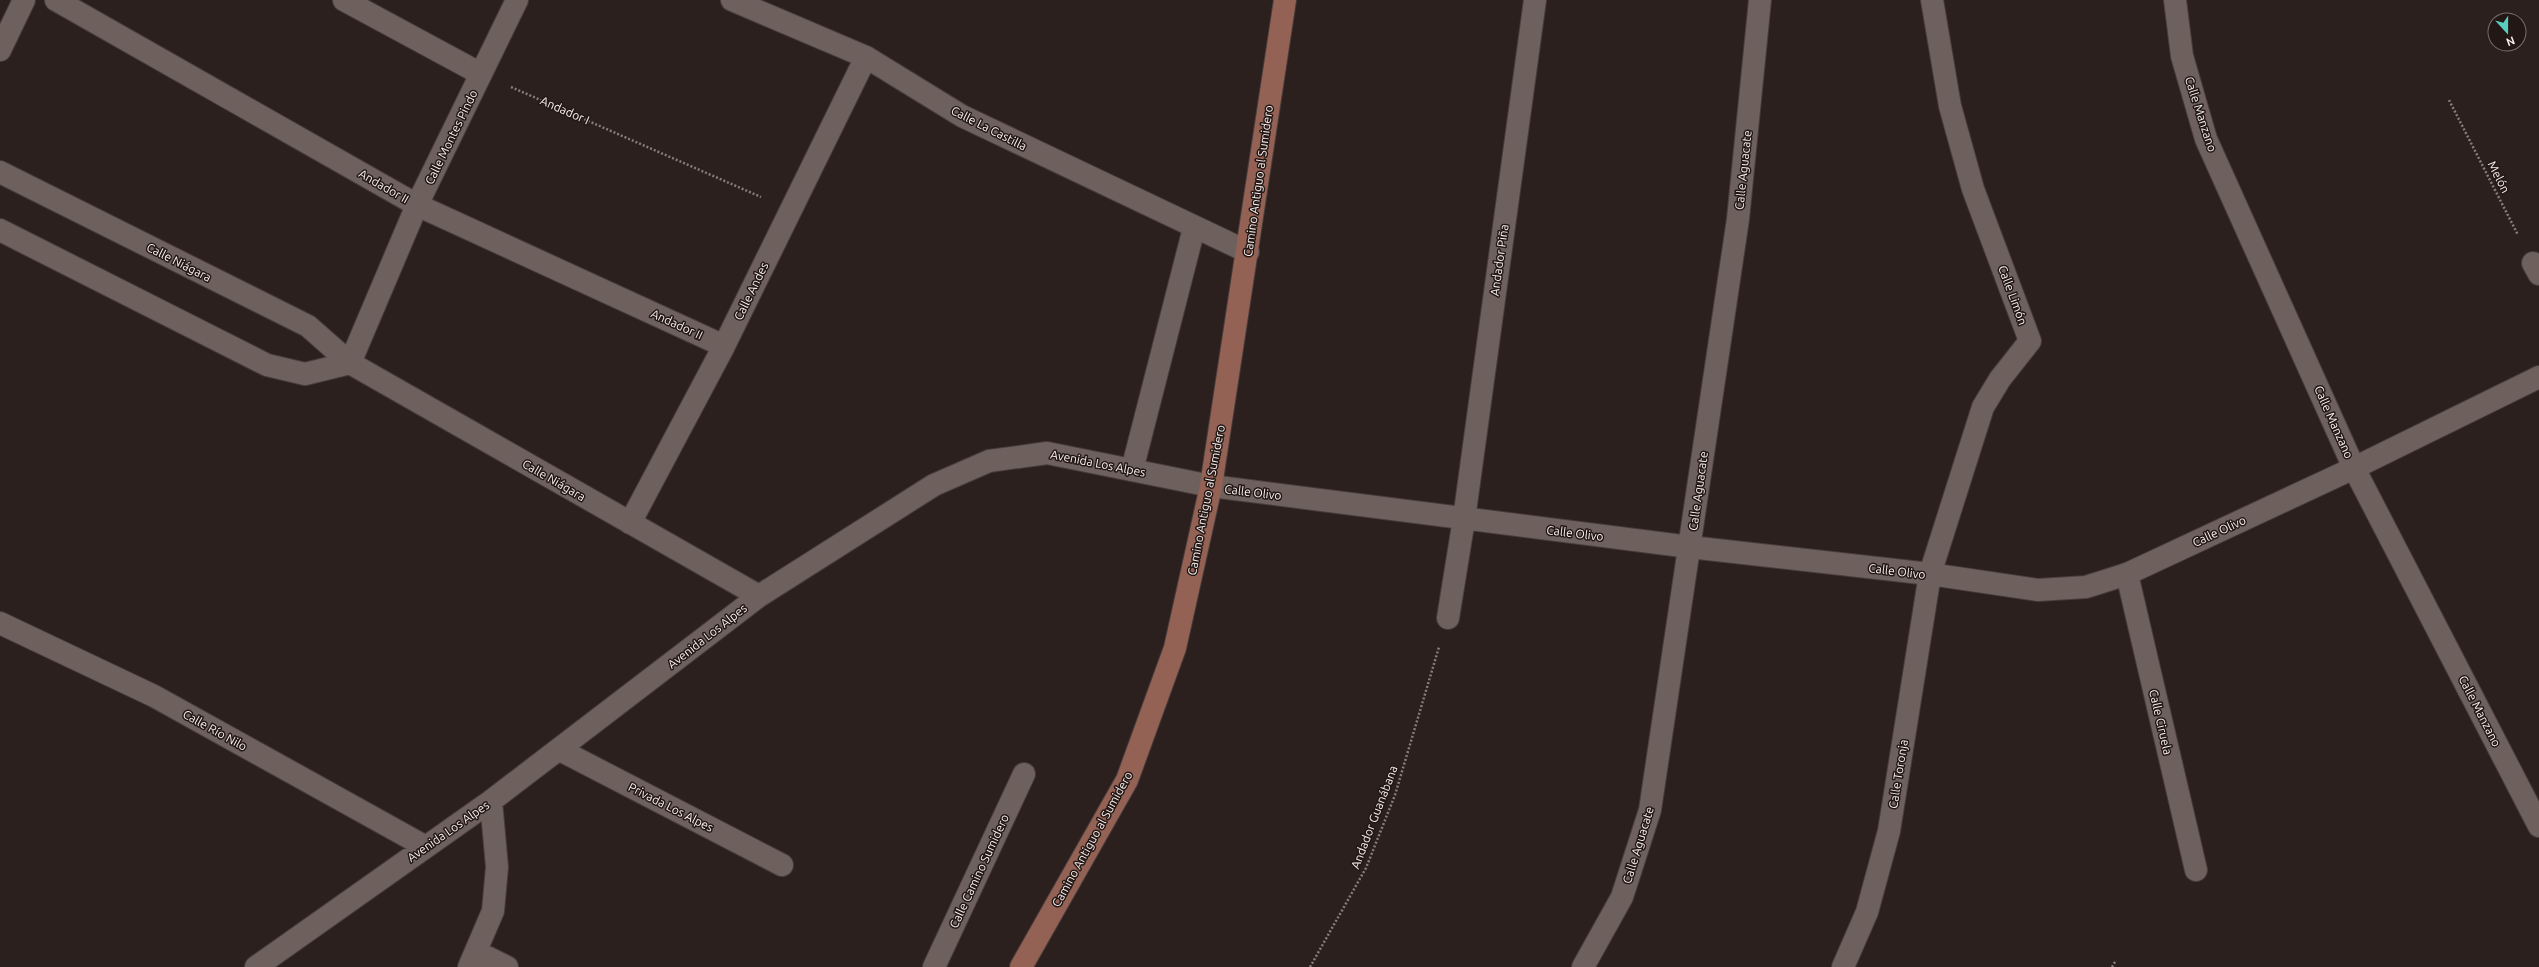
<svg xmlns="http://www.w3.org/2000/svg" width="2539" height="967" font-family="Ubuntu,sans-serif">
<rect width="100%" height="100%" fill="#2c201e"/>
<g fill="none" stroke-linecap="round" stroke-linejoin="round">
<!-- lane casing -->
<g stroke="#473d3b" stroke-width="24">
<path id="lane" d="M2533 263 2539 274
M1132 470 1194 228
M2127 574 2196 870"/>
</g>
<!-- street casing -->
<g stroke="#473d3b" stroke-width="24">
<path id="street" d="M56 0 417 205 724 346
M344 0 481 74
M732 0 866 57 962 116 1248 252
M2175 0 2182 56 2206 139 2354 468 2539 826
M0 50 24 0
M0 172 308 326 350 363 759 596
M0 230 267 365 305 374 350 363 417 205 517 0
M630 523 724 346 866 57
M1448 618 1464 519 1535 0
M0 623 154 696 426 847
M560 750 782 865
M477 952 507 967
M256 967 491 801 759 596 934 485 989 461 1047 453 1211 486 1690 547 1930 574 2038 590 2086 587 2127 574 2354 468 2539 377
M469 967 493 911 497 867 491 801
M934 967 1024 774
M1583 967 1622 897 1650 810 1738 219 1760 0
M1843 967 1867 912 1889 831 1930 574 1983 407 2000 379 2030 341 1973 189 1950 106 1932 0"/>
</g>
<!-- secondary casing -->
<g stroke="#473d3b" stroke-width="24">
<path id="secondary" d="M1021 967 1127 780 1175 648 1211 486 1285 0"/>
</g>
<!-- path -->
<path stroke="#867c7a" stroke-width="2.5" stroke-dasharray="2 2" stroke-linecap="butt" d="M511 87 761 197
M2449 100 2518 235
M1310 967 1366 868 1395 795 1439 647
M2112 967 2116 960"/>
<!-- lane -->
<use href="#lane" stroke="#6e605d" stroke-width="22"/>
<!-- street -->
<use href="#street" stroke="#6e605d" stroke-width="22"/>
<!-- secondary -->
<use href="#secondary" stroke="#946155" stroke-width="22"/>
</g>
<g text-anchor="middle" dominant-baseline="central" stroke-width="3" stroke-linejoin="round" paint-order="stroke">
<!-- street labels -->
<g font-size="12" fill="#faf2f0" stroke="#221714">
<text transform="translate(565 110) rotate(24)">Andador I</text>
<text transform="translate(2201 114) rotate(72)">Calle Manzano</text>
<text transform="translate(989 128) rotate(27)">Calle La Castilla</text>
<text transform="translate(451 137) rotate(-64)">Calle Montes Pindo</text>
<text transform="translate(1743 170) rotate(-84)">Calle Aguacate</text>
<text transform="translate(2499 177) rotate(63)">Melón</text>
<text transform="translate(1258 181) rotate(-82)">Camino Antiguo al Sumidero</text>
<text transform="translate(384 186) rotate(30)">Andador II</text>
<text transform="translate(1499 260) rotate(-82)">Andador Piña</text>
<text transform="translate(179 262) rotate(27)">Calle Niágara</text>
<text transform="translate(751 291) rotate(-64)">Calle Andes</text>
<text transform="translate(2013 295) rotate(70)">Calle Limón</text>
<text transform="translate(677 324) rotate(25)">Andador II</text>
<text transform="translate(2334 422) rotate(66)">Calle Manzano</text>
<text transform="translate(1098 463) rotate(11)">Avenida Los Alpes</text>
<text transform="translate(554 480) rotate(30)">Calle Niágara</text>
<text transform="translate(1698 491) rotate(-82)">Calle Aguacate</text>
<text transform="translate(1253 492) rotate(7)">Calle Olivo</text>
<text transform="translate(1206 500) rotate(-79)">Camino Antiguo al Sumidero</text>
<text transform="translate(2219 531) rotate(-25)">Calle Olivo</text>
<text transform="translate(1575 533) rotate(7)">Calle Olivo</text>
<text transform="translate(1897 571) rotate(7)">Calle Olivo</text>
<text transform="translate(707 636) rotate(-38)">Avenida Los Alpes</text>
<text transform="translate(2480 711) rotate(63)">Calle Manzano</text>
<text transform="translate(2161 722) rotate(77)">Calle Ciruela</text>
<text transform="translate(215 730) rotate(29)">Calle Río Nilo</text>
<text transform="translate(1898 774) rotate(-81)">Calle Toronja</text>
<text transform="translate(671 807) rotate(27)">Privada Los Alpes</text>
<text transform="translate(1374 817) rotate(-69)">Andador Guanábana</text>
<text transform="translate(448 831) rotate(-35)">Avenida Los Alpes</text>
<text transform="translate(1092 839) rotate(-61)">Camino Antiguo al Sumidero</text>
<text transform="translate(1638 845) rotate(-73)">Calle Aguacate</text>
<text transform="translate(979 871) rotate(-65)">Calle Camino Sumidero</text>
</g>
</g>
<!-- north arrow -->
<g transform="translate(2507 32) rotate(159)"><circle r="19" fill="#221714" stroke="#786f6c"/>
<path d="M0-3L7 15L0 10L-7 15Z" fill="#58cebf"/>
<text y="-6" font-size="11" font-weight="bold" text-anchor="middle" fill="#faf2f0">N</text>
</g>
</svg>
